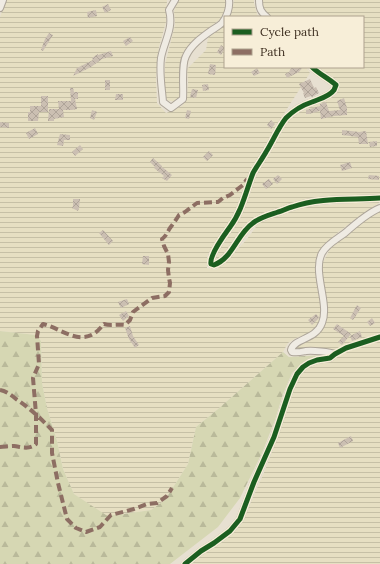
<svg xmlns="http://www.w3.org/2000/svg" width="380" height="564" font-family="Lora,serif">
<defs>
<pattern id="farmland-rules" width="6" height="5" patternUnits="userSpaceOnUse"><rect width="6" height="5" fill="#e6dfc2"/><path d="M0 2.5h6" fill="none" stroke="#c6c0a6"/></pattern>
<pattern id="forest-firs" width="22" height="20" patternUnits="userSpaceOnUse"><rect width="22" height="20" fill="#d6d7b3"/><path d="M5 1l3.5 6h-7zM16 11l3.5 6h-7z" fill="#b9b99a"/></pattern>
<pattern id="building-cross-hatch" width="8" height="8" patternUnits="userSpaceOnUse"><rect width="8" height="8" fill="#cbbfb2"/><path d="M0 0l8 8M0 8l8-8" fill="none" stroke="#afa499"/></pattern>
</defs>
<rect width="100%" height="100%" fill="#e7e0d1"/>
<!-- farmland -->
<path fill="url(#farmland-rules)" d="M6 0H167L166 22 159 47 156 77 157 103 166 113 182 106 187 96 188 82 187 69 206 50 208 38 219 29 225 23V67H306L310 73 276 126 263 151 229 223 207 256V268L216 270 226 262 247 239 261 220 290 211 312 206 380 201V202L357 218 336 234 320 251 316 271 317 287 321 306 322 318 317 327 308 334 296 338 288 343 283 352 218 409 196 427 188 464 165 500 151 510 117 515H105L74 494 63 469 57 441 47 408 42 383 41 341 36 335 0 331V17Z
M177 0H227L225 12 219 20 195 39 188 49 181 95 175 102 167 100 164 90 165 64 175 25 174 11 177 3Z
M234 0H254V3L258 17H228L232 9Z
M263 0H380V194L372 195 327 197 298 202 284 207 269 211 256 216 245 226 221 259 215 261 214 257 232 228 242 208 252 186 258 169 289 118 298 111 336 95 338 84 315 67H363V17H271L263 9Z
M378 212H380V334L353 343 338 350H297L295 348 301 342 313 338 324 326 326 311 322 264 330 249 361 223Z
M380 340V564H189L237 529 244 518 265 470 285 417 294 385 300 374 308 367 315 363 326 362 332 360 339 355 347 350Z"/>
<!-- forest -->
<path fill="url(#forest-firs)" d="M0 331 36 335 41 341 42 383 47 408 57 441 63 469 74 494 106 515H117L151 510 165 500 188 464 196 427 218 409 283 352 289 357 322 355 305 362 292 373 283 394 275 420 262 453 240 498 218 527 170 564H0Z"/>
<!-- building -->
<path fill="url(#building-cross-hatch)" d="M108 4 111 10 105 13 102 7Z
M96 10 97 16 88 18 87 12Z
M49 33 53 35 43 51 41 50 45 39Z
M130 37 133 41 126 46 123 41Z
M221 45 225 48 221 55 217 52Z
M111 51 113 56 102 59 91 67 73 76 77 68 93 60 92 58 98 54V55Z
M210 64 216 65 215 75 208 74Z
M292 67H303L299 72 287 78 285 74 289 72Z
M257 68 260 73 254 76 251 72Z
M310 79 314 88 316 87 319 93 312 97 311 96 305 98 303 93H304L299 84Z
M105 80H110V90H105Z
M208 84 209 90 203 91 202 85Z
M70 88H73L74 92H78V99H75L77 109 72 110H63L64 117 54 119V121H48L49 109H59L58 101H71Z
M192 89 198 90 196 98 190 97Z
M116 94H123V100H115Z
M41 96H48V112H39L38 121H28V112H30V106H41Z
M344 98 347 108V115L334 116 321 119 320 111 309 114H306V110L320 106V104L326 102 329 111 340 110 337 101Z
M92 110 97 112 94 120 90 118Z
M187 110 191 111 189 119 185 118Z
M271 120 275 124 271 129 267 125Z
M0 122 9 123V128L0 127Z
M35 128 38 134 29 139 26 133Z
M342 130 359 132 366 131 368 144H359L358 137 342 135Z
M60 134 70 135V140H64L63 146 57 145Z
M377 141V146L370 147 369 142Z
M80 145 83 149 75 156 72 152Z
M209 151 213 155 207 161 203 157Z
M153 158 162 166H161L172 175 167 181 162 178 164 176 154 168 155 167 150 162Z
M350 162 352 168 342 171 340 165Z
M278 175 282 179 277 184 273 179Z
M369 175 379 176V180L368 179Z
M269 179 273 184 266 189 262 184Z
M73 199H80L79 208 78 211 72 208 73 206Z
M103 230 113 241 109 245 99 233Z
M143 256H149V265L142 264Z
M127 299 129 304 121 308 118 302Z
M357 305 361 308 353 320 350 318Z
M126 311 129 316 123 321 119 315Z
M316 314 319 317 318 319 312 325 308 320Z
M372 318 375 323 370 326 367 322Z
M337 324 351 334 342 345 338 342 344 336 333 329Z
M130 326 133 336 139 345 135 348 129 339 125 328Z
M360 331 362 337 352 341 350 336Z
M351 436 353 441 340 448 338 443Z"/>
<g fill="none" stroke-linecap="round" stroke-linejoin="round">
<!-- minor casing -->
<g stroke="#ada599" stroke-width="7">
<path id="minor" d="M335 354 346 348 380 337"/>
</g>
<!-- tertiary casing -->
<g stroke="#ada599" stroke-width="8">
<path id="tertiary" d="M175 0 169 10C174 29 164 41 161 58 159 73 162 88 163 102L171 108 183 99C184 87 181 65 186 56 191 45 202 37 212 30 215 28 219 26 222 23 227 17 230 7 229 0
M259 0C259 9 261 12 267 17
M0 8 3 0
M312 67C319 74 328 78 336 85 336 85 334 90 334 90 329 97 319 99 312 102 303 105 293 111 286 118 278 128 273 141 266 152 262 159 257 166 253 173 246 191 242 211 230 227 225 234 209 255 211 264L214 265C233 258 237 234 253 223 260 217 269 215 278 212 283 211 287 208 292 207 320 197 351 200 380 198
M335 354C330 352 312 350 306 351 301 352 298 353 292 352L291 350C294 338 316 340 322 323 330 304 312 272 322 253 327 244 337 239 345 233 354 225 370 212 380 208
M185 564 201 551 214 543 230 531 240 519 254 482 274 437 290 389 297 374 303 367 309 363 317 360 330 358 335 354"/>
</g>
<!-- minor -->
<use href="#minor" stroke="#efebe3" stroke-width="5"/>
<!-- tertiary -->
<use href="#tertiary" stroke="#efebe3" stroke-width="6"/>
<!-- quiet -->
<path stroke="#8d6e63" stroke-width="4" stroke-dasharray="8 4" stroke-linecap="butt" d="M0 390C6 391 11 395 16 399 30 408 41 419 52 430V453L58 483 67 519 76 528 86 532 100 527 111 515 134 509 147 504 157 503 167 496 172 488
M0 447C4 447 9 446 14 446 22 447 29 450 36 444V414L33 378 39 364 37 336 38 331 43 324C60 328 78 345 95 333 98 331 101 327 104 324 111 326 117 324 125 325L130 320 133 312 152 298 165 296 169 292 170 283 169 278 168 270 169 262 168 254 164 246 162 239C166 236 167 233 170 228 173 224 176 220 179 215L185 212 197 203 218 202 223 198 230 195 243 185 247 179"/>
<!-- cycleway casing -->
<g stroke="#f7eed8" stroke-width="8">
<path id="cycleway" d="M312 67C319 74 328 78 336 85 336 85 334 90 334 90 329 97 319 99 312 102 303 105 293 111 286 118 278 128 273 141 266 152 262 159 257 166 253 173 246 191 242 211 230 227 225 234 209 255 211 264L214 265C233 258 237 234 253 223 260 217 269 215 278 212 283 211 287 208 292 207 320 197 351 200 380 198
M185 564 201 551 214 543 230 531 240 519 254 482 274 437 290 389 297 374 303 367 309 363 317 360 330 358 335 354 346 348 380 337"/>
</g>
<!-- cycleway -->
<use href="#cycleway" stroke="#1b5e20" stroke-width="5"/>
</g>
<!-- legend -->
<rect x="224" y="16" width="140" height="52" fill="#f7eed8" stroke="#ada18e"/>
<rect x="232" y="29" width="20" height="6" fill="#1b5e20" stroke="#ada18e"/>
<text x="260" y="36" font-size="12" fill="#3d2e20">Cycle path</text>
<rect x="232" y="49" width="20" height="6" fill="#8d6e63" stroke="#ada18e"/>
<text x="260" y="56" font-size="12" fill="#3d2e20">Path</text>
</svg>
